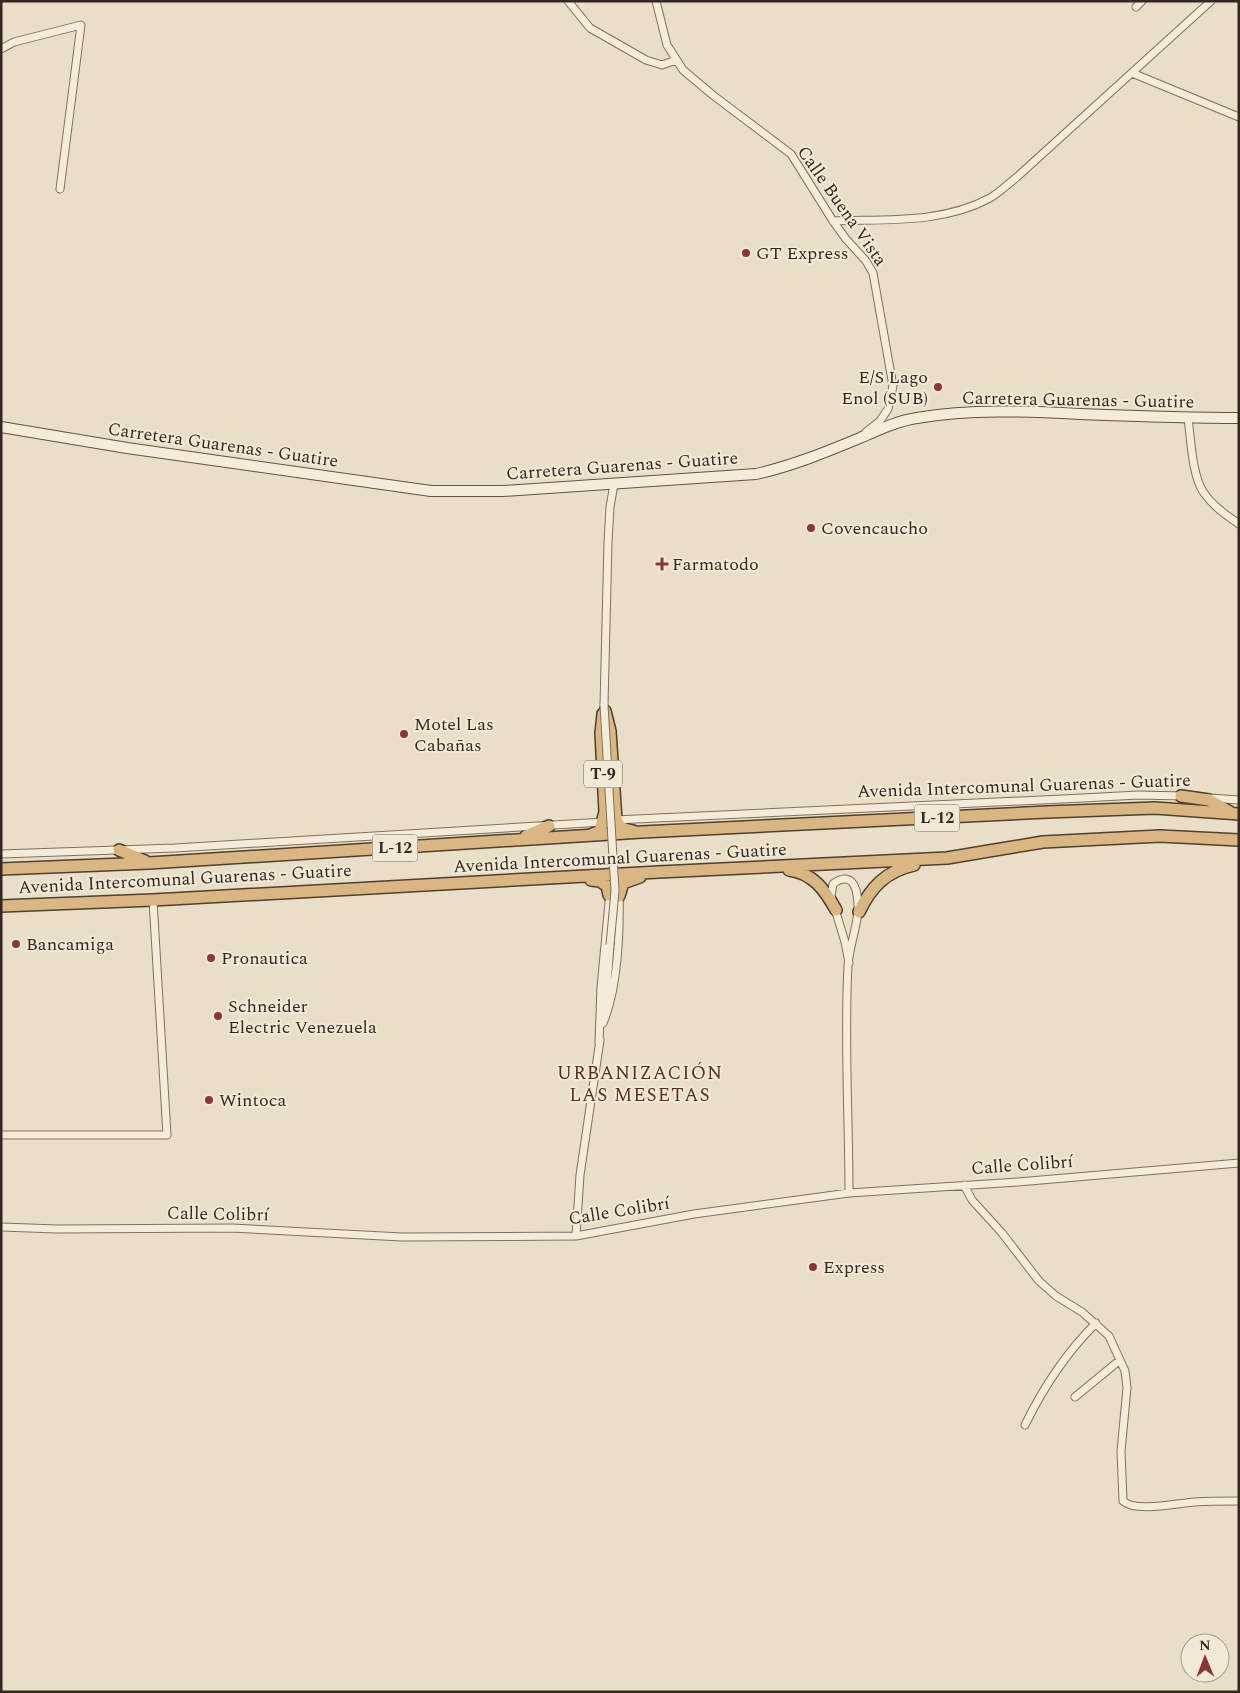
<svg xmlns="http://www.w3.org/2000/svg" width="1240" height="1693" font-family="Spectral,serif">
<rect width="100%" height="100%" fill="#e9dec7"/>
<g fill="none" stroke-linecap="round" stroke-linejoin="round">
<!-- minor casing -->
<g stroke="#82705e" stroke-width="9">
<path id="minor" d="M568 1 590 28 646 60 662 65 676 60
M656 1 667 45 683 70 714 96 791 154 833 221 846 239 866 261 873 273 893 386 888 409 880 421 866 432
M1136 7 1142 1
M1 49 14 42 81 25 60 189
M1132 73 1239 117
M833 221C885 219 942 224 990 198 999 193 1008 184 1017 177L1211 1
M1188 418C1191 440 1192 476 1204 493 1213 506 1226 515 1239 524
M604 705 608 542 610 507 614 484
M1209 798 1239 800
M615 820 1083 798 1138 795 1184 796
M1 854 175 848 604 822
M849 963 845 942 831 896 833 884C843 876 852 877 856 890 863 916 850 939 848 965 844 1041 849 1117 849 1193
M605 1009 610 945
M603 1023C618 988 620 931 619 893
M599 1043 601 987 610 892
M1 1135H167L153 900
M964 1185 972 1200 1002 1233 1039 1281 1056 1296 1082 1312 1109 1336 1125 1371 1127 1388 1121 1451 1123 1501C1136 1513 1178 1503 1195 1502 1210 1501 1224 1501 1239 1501
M1 1227 57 1229 232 1228 402 1237 576 1236 694 1214 849 1193 1018 1182 1239 1163
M576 1236 580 1175 600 1040
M1075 1397 1120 1360
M1025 1425C1043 1388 1067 1352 1096 1323"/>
</g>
<!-- secondary casing -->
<g stroke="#645241" stroke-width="12">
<path id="secondary" d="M1 427 127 448 431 491H503L756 474C792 466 826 452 860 438 878 430 897 421 917 418 970 409 1026 411 1080 414 1133 416 1186 418 1239 418"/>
</g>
<!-- trunk casing -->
<g stroke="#503f32" stroke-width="14">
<path id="trunk" d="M605 711 610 731 616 820C619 828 625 830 633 831
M1181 796 1209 800 1230 812
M590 835 600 831 605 812 601 733 603 714
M526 836 549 826
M119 850 145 861
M1 869 149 863 642 832 1047 812 1155 808 1239 814
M789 870C813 873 825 890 836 910
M591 880 600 881 607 886 609 895
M619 896 623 883 640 877
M1 906 153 900 659 872 947 858 1043 842 1160 836 1239 840
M859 912C871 887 886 871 914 865"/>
</g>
<!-- minor -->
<use href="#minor" stroke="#f4ebd9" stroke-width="7"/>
<!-- secondary -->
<use href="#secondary" stroke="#f4ebd9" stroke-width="10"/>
<!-- trunk -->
<use href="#trunk" stroke="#dab682" stroke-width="11"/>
<!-- minor-bridge casing -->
<g stroke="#82705e" stroke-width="9" stroke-linecap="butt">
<path id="minor-bridge" d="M604 705 615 891 610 945"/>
</g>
<!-- minor-bridge -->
<use href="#minor-bridge" stroke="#f4ebd9" stroke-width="7"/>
</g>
<!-- markers -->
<g fill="#8a3638" stroke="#f1e8d5" stroke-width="2">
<circle cx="746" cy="253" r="5"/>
<circle cx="938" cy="387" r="5"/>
<circle cx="811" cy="528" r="5"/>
<path d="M659.5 556.5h5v5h5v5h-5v5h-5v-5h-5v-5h5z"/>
<circle cx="404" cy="734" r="5"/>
<circle cx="16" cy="944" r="5"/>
<circle cx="211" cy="958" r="5"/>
<circle cx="218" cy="1016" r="5"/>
<circle cx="209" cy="1100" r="5"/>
<circle cx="813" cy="1267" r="5"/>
</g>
<g text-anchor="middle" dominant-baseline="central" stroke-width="4" stroke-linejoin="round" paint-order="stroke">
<!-- shield labels -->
<g fill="#f1e8d5" stroke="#6d6256" stroke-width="1">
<rect x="584" y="760.5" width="38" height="27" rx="4"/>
<rect x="914.5" y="804.5" width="45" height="27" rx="4"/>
<rect x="372.5" y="834.5" width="45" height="27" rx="4"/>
</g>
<g font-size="16" font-weight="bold" fill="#342920">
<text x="603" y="774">T-9</text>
<text x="937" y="818">L-12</text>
<text x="395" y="848">L-12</text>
</g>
<!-- street labels -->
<g font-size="18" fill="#342920" stroke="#f1e8d5">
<text transform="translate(842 206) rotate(55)">Calle Buena Vista</text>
<text transform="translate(1078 400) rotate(1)">Carretera Guarenas - Guatire</text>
<text transform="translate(223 445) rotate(8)">Carretera Guarenas - Guatire</text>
<text transform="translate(622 466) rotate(-4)">Carretera Guarenas - Guatire</text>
<text transform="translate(1024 786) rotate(-2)">Avenida Intercomunal Guarenas - Guatire</text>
<text transform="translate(620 858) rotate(-3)">Avenida Intercomunal Guarenas - Guatire</text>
<text transform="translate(185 879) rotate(-3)">Avenida Intercomunal Guarenas - Guatire</text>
<text transform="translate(1022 1165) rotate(-4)">Calle Colibrí</text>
<text transform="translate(619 1211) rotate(-9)">Calle Colibrí</text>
<text transform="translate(218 1214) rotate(1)">Calle Colibrí</text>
</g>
<!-- poi labels -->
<g font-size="18" fill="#342920" stroke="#f1e8d5" text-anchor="start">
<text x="756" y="253">GT Express</text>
<text x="928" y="377" text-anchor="end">E/S Lago<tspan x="928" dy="21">Enol (SUB)</tspan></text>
<text x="821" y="528">Covencaucho</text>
<text x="672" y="564">Farmatodo</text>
<text x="414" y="724">Motel Las<tspan x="414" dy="21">Cabañas</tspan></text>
<text x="26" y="944">Bancamiga</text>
<text x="221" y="958">Pronautica</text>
<text x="228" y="1006">Schneider<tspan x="228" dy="21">Electric Venezuela</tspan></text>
<text x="219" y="1100">Wintoca</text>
<text x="823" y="1267">Express</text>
</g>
<!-- neighbourhood labels -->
<g font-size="19" letter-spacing="1" fill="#5b2f25" stroke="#f1e8d5">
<text x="640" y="1073">URBANIZACIÓN<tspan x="640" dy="22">LAS MESETAS</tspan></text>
</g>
</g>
<!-- border -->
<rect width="1240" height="1693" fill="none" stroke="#342920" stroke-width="5"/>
<!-- north arrow -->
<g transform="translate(1205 1658) rotate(359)"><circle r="24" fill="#f1e8d5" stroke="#a59c8d"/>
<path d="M0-4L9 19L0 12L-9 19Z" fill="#8a3638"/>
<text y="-8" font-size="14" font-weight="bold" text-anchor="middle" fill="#342920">N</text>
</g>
</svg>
